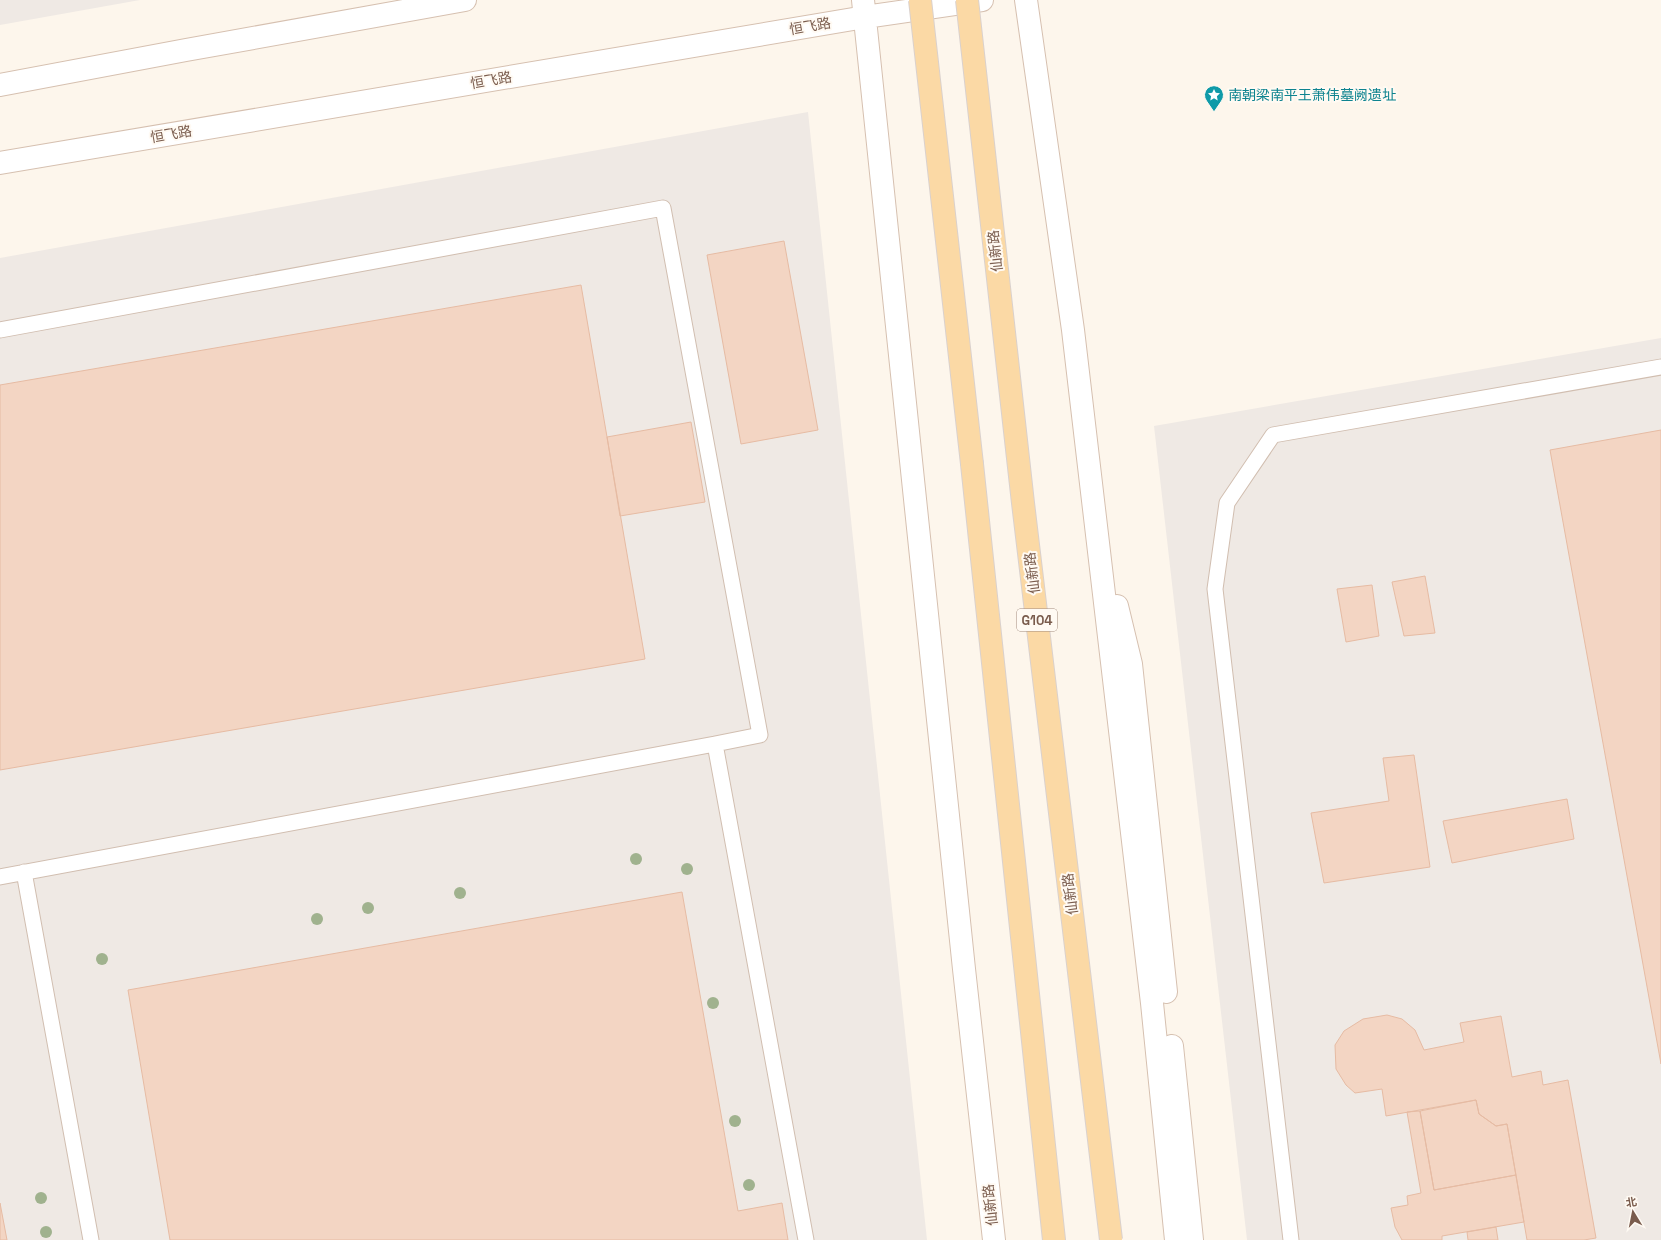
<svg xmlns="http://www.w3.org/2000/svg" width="1661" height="1240" font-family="'Space Grotesk','Noto Sans SC',sans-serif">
<rect width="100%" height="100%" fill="#fdf6ec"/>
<!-- industrial -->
<path fill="#efe9e4" d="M0 0H140L0 25Z
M808 112 927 1240H0V258Z
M1661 338V1240H1247L1154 426Z"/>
<!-- building -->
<path fill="#f3d5c3" stroke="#e6bba3" d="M784 241 818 430 741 444 707 255Z
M581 285 645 659 0 770V385Z
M691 422 705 502 620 516 607 437Z
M1661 430V1064L1550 450Z
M1425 576 1435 633 1404 636 1392 582Z
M1372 585 1379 636 1346 642 1337 589Z
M1414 755 1430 867 1324 883 1311 813 1389 801 1383 758Z
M1567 799 1574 839 1452 863 1443 821Z
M682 892 738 1211 782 1203 788 1240H170L128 990Z
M1387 1015 1402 1019 1415 1030 1424 1050 1464 1042 1460 1023 1501 1016 1512 1077 1541 1071 1543 1085 1568 1080 1596 1238 1584 1240H1527L1507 1124 1496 1126 1479 1114 1476 1100 1386 1116 1382 1089 1355 1093 1346 1085 1336 1069 1335 1045 1344 1031 1363 1019Z
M1476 1100 1479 1114 1496 1126 1507 1124 1516 1175 1434 1190 1420 1111Z
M1420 1111 1434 1190 1516 1175 1524 1222 1442 1236V1240H1402L1395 1227 1391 1208 1408 1205 1407 1196 1421 1193 1407 1112Z
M0 1203 7 1240H0Z
M1496 1227 1498 1240H1468L1467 1232Z"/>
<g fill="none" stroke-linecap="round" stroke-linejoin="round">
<!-- service casing -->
<g stroke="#d1beb0" stroke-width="17">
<path id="service" d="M0 330 663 208 760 735 715 744
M24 872 91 1240
M0 877 715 744 806 1240
M1291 1240 1215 589 1227 503 1273 435 1661 367"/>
</g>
<!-- secondary casing -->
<g stroke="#d6c0b0" stroke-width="24">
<path id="secondary" d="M863 0 964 969 994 1240
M1026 0 1073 330 1152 1003 1176 1240
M0 85 186 50 465 0
M0 163 865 17 982 0
M1117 606 1131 664 1166 992
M1172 1046 1192 1240"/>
</g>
<!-- primary casing -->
<g stroke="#dad1cd" stroke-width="24">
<path id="primary" d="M972 464 1054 1240"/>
</g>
<!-- service -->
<use href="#service" stroke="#fff" stroke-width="15"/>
<!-- secondary -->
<use href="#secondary" stroke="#fff" stroke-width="22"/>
<!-- primary -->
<use href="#primary" stroke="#fbd9a5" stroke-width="22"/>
<!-- primary-bridge casing -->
<g stroke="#dad1cd" stroke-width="24" stroke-linecap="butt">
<path id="primary-bridge" d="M920 0 972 464
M967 0 1023 503 1111 1240"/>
</g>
<!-- primary-bridge -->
<use href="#primary-bridge" stroke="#fbd9a5" stroke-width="22"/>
</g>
<!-- trees -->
<g fill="#a0b28e">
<circle cx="636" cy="859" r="6"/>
<circle cx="687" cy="869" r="6"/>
<circle cx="460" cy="893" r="6"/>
<circle cx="368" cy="908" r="6"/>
<circle cx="317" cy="919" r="6"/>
<circle cx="102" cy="959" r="6"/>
<circle cx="713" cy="1003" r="6"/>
<circle cx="735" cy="1121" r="6"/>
<circle cx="749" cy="1185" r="6"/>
<circle cx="41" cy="1198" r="6"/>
<circle cx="46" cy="1232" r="6"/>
</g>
<!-- icons -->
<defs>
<g id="sight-pin" transform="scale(1)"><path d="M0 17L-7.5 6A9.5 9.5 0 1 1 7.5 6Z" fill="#0f9aa8" stroke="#fffaf3"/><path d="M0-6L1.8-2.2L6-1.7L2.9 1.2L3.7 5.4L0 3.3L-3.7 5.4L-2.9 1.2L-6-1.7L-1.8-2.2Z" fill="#fff"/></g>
</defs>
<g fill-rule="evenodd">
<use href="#sight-pin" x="1214" y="95"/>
</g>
<g text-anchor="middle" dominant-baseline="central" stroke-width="4" stroke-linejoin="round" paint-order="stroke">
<!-- shield labels -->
<rect fill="#fffaf3" stroke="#a28b7f" stroke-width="1" x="1017" y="609" width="40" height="22" rx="3"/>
<g font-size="13" font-weight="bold" fill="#7a5c4d">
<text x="1037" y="620">G104</text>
</g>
<!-- street labels -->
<g font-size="14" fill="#7a5c4d" stroke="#fffaf3">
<text transform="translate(810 26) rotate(-10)">恒飞路</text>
<text transform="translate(491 80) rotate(-10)">恒飞路</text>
<text transform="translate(171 134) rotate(-10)">恒飞路</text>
<text transform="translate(995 251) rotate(-96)">仙新路</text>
<text transform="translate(1032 573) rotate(-97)">仙新路</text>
<text transform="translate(1070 894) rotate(-97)">仙新路</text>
<text transform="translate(990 1205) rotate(-96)">仙新路</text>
</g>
<!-- culture labels -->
<g font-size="14" fill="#0d838f" stroke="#fffaf3" text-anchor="start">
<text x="1228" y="95">南朝梁南平王萧伟墓阙遗址</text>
</g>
</g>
<!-- north arrow -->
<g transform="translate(1633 1212) rotate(350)" stroke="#fffaf3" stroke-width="3" paint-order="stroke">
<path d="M0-3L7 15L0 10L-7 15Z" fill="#7a5c4d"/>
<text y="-6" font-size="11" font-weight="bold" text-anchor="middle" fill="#7a5c4d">北</text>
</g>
</svg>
